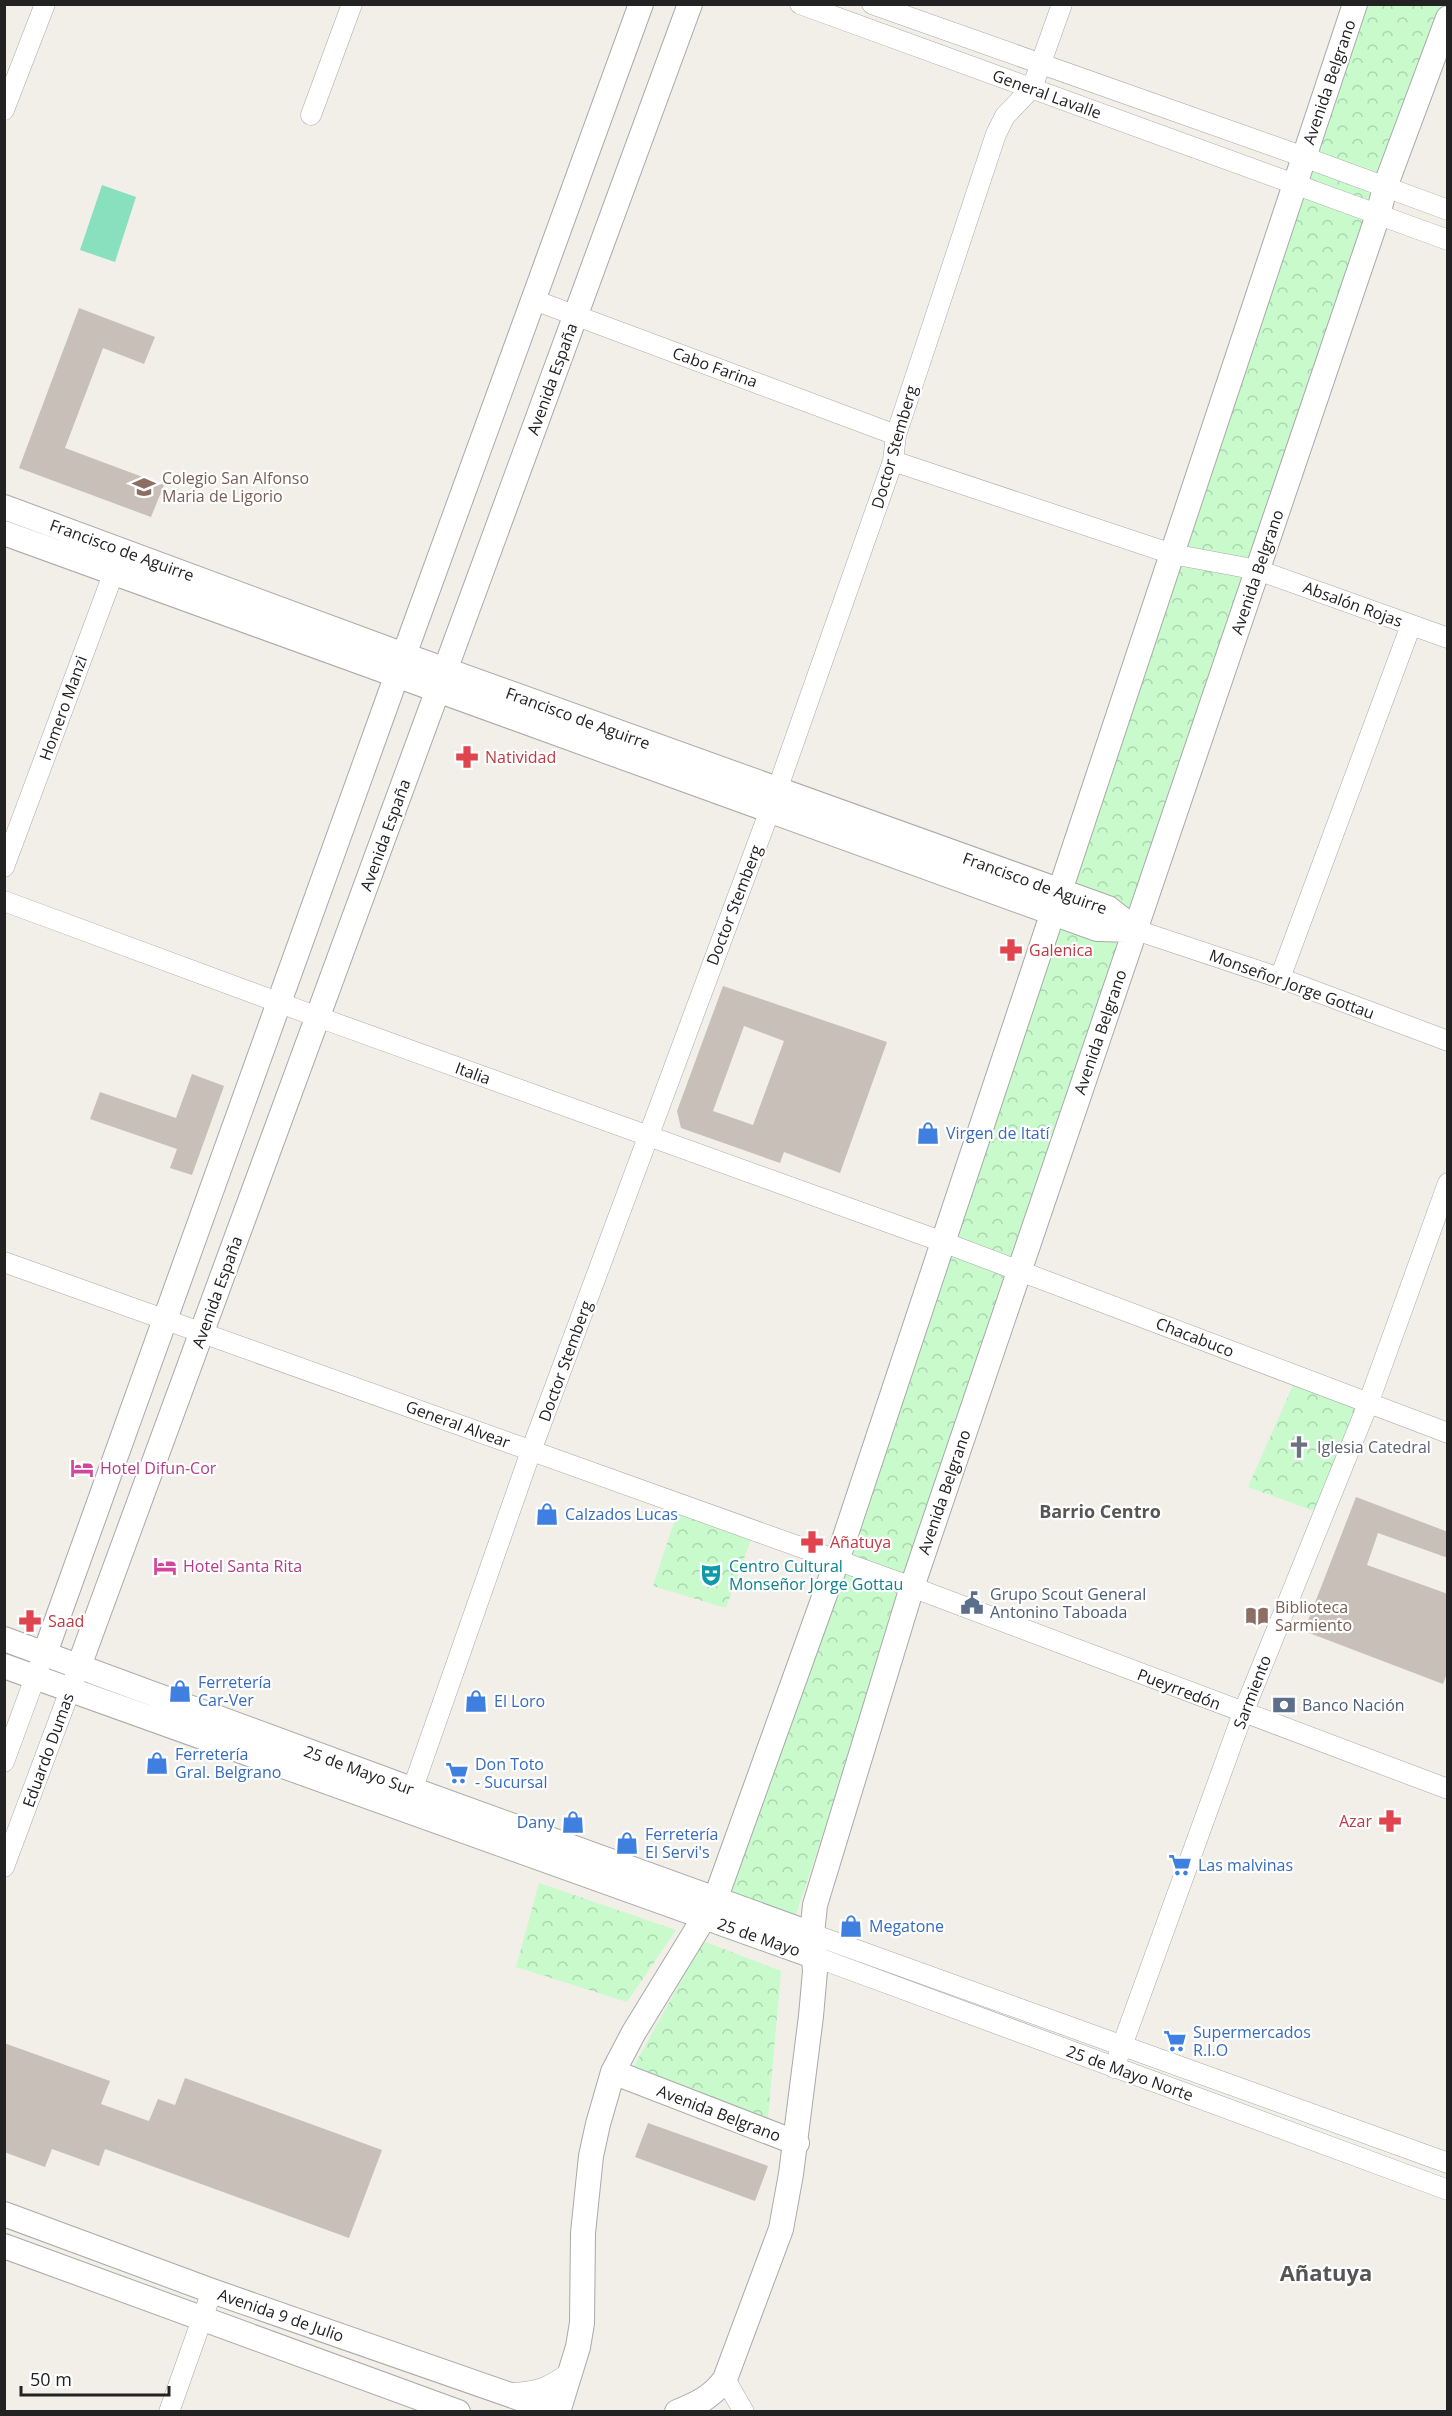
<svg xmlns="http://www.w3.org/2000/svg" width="1452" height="2416" font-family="'Open Sans',sans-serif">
<defs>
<pattern id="park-crowns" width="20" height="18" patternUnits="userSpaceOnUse" patternTransform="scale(1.5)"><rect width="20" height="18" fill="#c8facc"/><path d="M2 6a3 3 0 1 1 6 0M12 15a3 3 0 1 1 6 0" fill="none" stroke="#acd6af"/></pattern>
</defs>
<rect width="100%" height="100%" fill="#f2efe9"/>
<!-- park -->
<path fill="url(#park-crowns)" d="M1366 5H1443L795 1917 726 1893Z
M1297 1376 1361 1398 1317 1512 1248 1487Z
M679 1507 753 1534 726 1608 653 1586Z
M539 1883 676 1930 627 2002 516 1967Z
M703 1941 781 1971 768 2118 634 2066Z"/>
<!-- pitch -->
<path fill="#88e0be" d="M102 185 136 197 115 262 80 250Z"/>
<!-- building -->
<path fill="#c7bfb8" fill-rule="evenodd" d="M79 308 155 337 144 364 103 348 65 448 164 485 151 517 19 468Z
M723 986 887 1042 840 1173 784 1152 780 1163 681 1128 677 1111ZM744 1026 784 1041 753 1125 713 1111Z
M192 1074 224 1086 192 1175 170 1168 177 1149 90 1119 100 1092 176 1118Z
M1356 1497 1448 1532V1558L1378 1533 1367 1565 1448 1594V1671L1443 1684 1304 1631Z
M4 2043 110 2081 101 2104 149 2121 158 2099 175 2105 185 2078 382 2150 349 2238 105 2149 99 2166 52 2149 45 2167 4 2152Z
M648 2123 768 2166 755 2201 635 2157Z"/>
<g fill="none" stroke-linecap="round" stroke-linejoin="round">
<!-- minor casing -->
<g stroke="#a9a9a9" stroke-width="21">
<path id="minor" d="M800 4 1448 240
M872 4 1304 157 1448 210
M4 110 45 4
M311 115 352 4
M534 300 896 435
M893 461 1172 554 1258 570 1448 638
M4 867 118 561
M4 901 318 1017 943 1242 1448 1433
M1136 930 1280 978 1448 1041
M1280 978 1411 625
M4 1262 912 1587 1448 1789
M4 1762 40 1664
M408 1802 531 1451 770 810 893 461 896 435 996 134 1005 116 1032 88 1062 4
M4 1867 79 1666
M812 1934 1448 2163
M813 1956 1448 2190
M1114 2068 1243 1713 1368 1404 1448 1183
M725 2379 744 2412
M512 2393C538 2392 548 2388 569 2373
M169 2412 212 2291"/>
</g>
<!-- tertiary casing -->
<g stroke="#a9a9a9" stroke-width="26">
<path id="tertiary" d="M4 507 404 655 1108 908 1136 930
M4 533 1097 929 1136 930
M4 1639 414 1790 812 1934
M45 1653 404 655 641 4
M4 1666 813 1956
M79 1666 690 4
M613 2072 797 2143
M4 2214 212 2291 559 2412
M4 2246 458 2412
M558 2412 578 2347 582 2323 583 2233 591 2156 598 2124 613 2072 634 2032 715 1900 837 1561 1355 4
M677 2412C697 2404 712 2397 725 2379L781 2229 791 2174 811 2016 815 1971 812 1934 815 1905 912 1587 1378 215 1385 187 1448 18"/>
</g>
<!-- minor -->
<use href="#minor" stroke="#fff" stroke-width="20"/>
<!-- tertiary -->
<use href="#tertiary" stroke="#fff" stroke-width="24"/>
</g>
<!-- icons -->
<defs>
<g id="school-bare" transform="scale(1.8)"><path d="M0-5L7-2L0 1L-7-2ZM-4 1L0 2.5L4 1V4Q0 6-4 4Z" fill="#8d6e63" stroke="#fff" stroke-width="2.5" paint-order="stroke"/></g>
<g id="pharmacy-bare" transform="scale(1.8)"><path d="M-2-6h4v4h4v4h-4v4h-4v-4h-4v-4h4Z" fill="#e0444e" stroke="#fff" stroke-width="2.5" paint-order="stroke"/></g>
<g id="shop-bare" transform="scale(1.8)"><path d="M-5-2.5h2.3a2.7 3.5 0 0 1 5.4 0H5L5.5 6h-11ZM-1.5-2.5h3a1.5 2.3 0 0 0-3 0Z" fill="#3f7fe0" stroke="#fff" stroke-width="2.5" paint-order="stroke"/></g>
<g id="church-bare" transform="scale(1.8)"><path d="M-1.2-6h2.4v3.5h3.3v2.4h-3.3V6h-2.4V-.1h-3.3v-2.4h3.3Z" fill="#6b7280" stroke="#fff" stroke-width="2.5" paint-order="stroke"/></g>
<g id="hotel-bare" transform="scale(1.8)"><path d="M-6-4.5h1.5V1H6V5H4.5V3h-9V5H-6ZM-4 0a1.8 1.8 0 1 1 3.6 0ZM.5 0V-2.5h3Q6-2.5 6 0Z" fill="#d1479c" stroke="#fff" stroke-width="2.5" paint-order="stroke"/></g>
<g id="theatre-bare" transform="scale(1.8)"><path d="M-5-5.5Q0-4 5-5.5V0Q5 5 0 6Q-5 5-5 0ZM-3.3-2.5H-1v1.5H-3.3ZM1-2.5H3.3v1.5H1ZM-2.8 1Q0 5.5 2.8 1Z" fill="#0f9aa8" stroke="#fff" stroke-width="2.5" paint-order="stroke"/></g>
<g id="civic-bare" transform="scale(1.8)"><path d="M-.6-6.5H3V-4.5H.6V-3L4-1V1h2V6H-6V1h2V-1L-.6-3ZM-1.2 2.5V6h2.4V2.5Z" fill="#5c6f8a" stroke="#fff" stroke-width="2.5" paint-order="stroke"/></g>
<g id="library-bare" transform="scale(1.8)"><path d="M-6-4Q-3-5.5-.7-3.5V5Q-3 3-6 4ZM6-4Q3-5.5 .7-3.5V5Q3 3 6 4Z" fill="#8d6e63" stroke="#fff" stroke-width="2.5" paint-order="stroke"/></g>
<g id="bank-bare" transform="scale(1.8)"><path d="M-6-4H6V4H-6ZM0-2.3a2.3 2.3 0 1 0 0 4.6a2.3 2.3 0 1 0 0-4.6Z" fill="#5c6f8a" stroke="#fff" stroke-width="2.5" paint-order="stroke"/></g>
<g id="supermarket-bare" transform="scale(1.8)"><path d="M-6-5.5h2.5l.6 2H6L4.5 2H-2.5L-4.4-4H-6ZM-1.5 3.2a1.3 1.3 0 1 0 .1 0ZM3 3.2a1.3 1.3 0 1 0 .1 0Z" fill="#3f7fe0" stroke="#fff" stroke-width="2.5" paint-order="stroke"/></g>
</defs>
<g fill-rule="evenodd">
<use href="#school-bare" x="144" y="487"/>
<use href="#pharmacy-bare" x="467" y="757"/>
<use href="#pharmacy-bare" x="1011" y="950"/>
<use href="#shop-bare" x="928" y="1133"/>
<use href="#church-bare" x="1299" y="1447"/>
<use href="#hotel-bare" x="82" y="1468"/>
<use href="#shop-bare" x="547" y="1514"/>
<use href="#pharmacy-bare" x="812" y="1542"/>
<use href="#hotel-bare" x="165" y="1566"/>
<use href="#theatre-bare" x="711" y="1575"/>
<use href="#civic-bare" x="972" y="1603"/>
<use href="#library-bare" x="1257" y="1616"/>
<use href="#pharmacy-bare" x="30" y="1621"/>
<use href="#shop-bare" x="180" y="1691"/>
<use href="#shop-bare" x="476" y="1701"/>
<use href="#bank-bare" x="1284" y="1705"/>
<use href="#shop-bare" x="157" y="1763"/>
<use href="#supermarket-bare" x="457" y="1773"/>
<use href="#pharmacy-bare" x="1390" y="1821"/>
<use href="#shop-bare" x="573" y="1822"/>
<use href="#shop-bare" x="627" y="1843"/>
<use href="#supermarket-bare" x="1180" y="1865"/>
<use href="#shop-bare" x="851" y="1926"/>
<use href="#supermarket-bare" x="1175" y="2041"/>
</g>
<g text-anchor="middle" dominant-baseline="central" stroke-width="4.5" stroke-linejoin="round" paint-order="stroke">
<!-- street labels -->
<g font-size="16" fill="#222" stroke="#fff">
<text transform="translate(1329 82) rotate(-71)">Avenida Belgrano</text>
<text transform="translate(1047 94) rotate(20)">General Lavalle</text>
<text transform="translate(715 367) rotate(20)">Cabo Farina</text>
<text transform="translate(552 379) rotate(-70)">Avenida España</text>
<text transform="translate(894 447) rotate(-74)">Doctor Stemberg</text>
<text transform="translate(122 550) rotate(20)">Francisco de Aguirre</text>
<text transform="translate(1257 572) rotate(-71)">Avenida Belgrano</text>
<text transform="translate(1353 604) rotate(20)">Absalón Rojas</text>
<text transform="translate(63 708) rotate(-70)">Homero Manzi</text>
<text transform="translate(578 718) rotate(20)">Francisco de Aguirre</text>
<text transform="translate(385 835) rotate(-70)">Avenida España</text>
<text transform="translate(1035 883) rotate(20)">Francisco de Aguirre</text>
<text transform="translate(734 905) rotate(-69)">Doctor Stemberg</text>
<text transform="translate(1292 984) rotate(20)">Monseñor Jorge Gottau</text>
<text transform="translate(1100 1032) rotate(-71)">Avenida Belgrano</text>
<text transform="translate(473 1073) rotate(20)">Italia</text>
<text transform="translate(217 1292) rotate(-70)">Avenida España</text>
<text transform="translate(1195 1337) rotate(21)">Chacabuco</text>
<text transform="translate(565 1361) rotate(-70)">Doctor Stemberg</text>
<text transform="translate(458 1424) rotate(20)">General Alvear</text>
<text transform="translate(944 1492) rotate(-71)">Avenida Belgrano</text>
<text transform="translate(1179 1689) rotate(21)">Pueyrredón</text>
<text transform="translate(1252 1692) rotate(-69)">Sarmiento</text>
<text transform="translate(48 1750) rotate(-70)">Eduardo Dumas</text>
<text transform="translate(359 1770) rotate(20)">25 de Mayo Sur</text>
<text transform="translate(759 1937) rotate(19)">25 de Mayo</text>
<text transform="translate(1130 2073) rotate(20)">25 de Mayo Norte</text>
<text transform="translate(719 2113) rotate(21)">Avenida Belgrano</text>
<text transform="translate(281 2315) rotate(19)">Avenida 9 de Julio</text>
</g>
<!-- education labels -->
<g font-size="16" fill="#785e54" stroke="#fff" text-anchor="start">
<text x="162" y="478">Colegio San Alfonso<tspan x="162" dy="18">Maria de Ligorio</tspan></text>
<text x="1275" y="1607">Biblioteca<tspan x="1275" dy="18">Sarmiento</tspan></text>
</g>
<!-- health labels -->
<g font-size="16" fill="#be3a42" stroke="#fff" text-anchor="start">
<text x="485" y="757">Natividad</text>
<text x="1029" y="950">Galenica</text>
<text x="830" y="1542">Añatuya</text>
<text x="48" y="1621">Saad</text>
<text x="1372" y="1821" text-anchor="end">Azar</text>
</g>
<!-- shop labels -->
<g font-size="16" fill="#366cbe" stroke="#fff" text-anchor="start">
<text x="946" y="1133">Virgen de Itatí</text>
<text x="565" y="1514">Calzados Lucas</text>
<text x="198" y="1682">Ferretería<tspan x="198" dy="18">Car-Ver</tspan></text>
<text x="494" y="1701">El Loro</text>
<text x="175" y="1754">Ferretería<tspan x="175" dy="18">Gral. Belgrano</tspan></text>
<text x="475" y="1764">Don Toto<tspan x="475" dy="18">- Sucursal</tspan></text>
<text x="555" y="1822" text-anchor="end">Dany</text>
<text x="645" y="1834">Ferretería<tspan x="645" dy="18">El Servi's</tspan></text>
<text x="1198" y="1865">Las malvinas</text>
<text x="869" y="1926">Megatone</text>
<text x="1193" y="2032">Supermercados<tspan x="1193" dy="18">R.I.O</tspan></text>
</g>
<!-- worship labels -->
<g font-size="16" fill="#5b616d" stroke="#fff" text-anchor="start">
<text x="1317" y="1447">Iglesia Catedral</text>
</g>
<!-- hotel labels -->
<g font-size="16" fill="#b23c85" stroke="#fff" text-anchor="start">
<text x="100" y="1468">Hotel Difun-Cor</text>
<text x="183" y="1566">Hotel Santa Rita</text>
</g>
<!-- culture labels -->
<g font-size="16" fill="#0d838f" stroke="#fff" text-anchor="start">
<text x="729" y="1566">Centro Cultural<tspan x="729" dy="18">Monseñor Jorge Gottau</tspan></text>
</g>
<!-- service labels -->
<g font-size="16" fill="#4e5e75" stroke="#fff" text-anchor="start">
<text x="990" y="1594">Grupo Scout General<tspan x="990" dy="18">Antonino Taboada</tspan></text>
<text x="1302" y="1705">Banco Nación</text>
</g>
<!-- neighbourhood labels -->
<g font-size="18" font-weight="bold" fill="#555" stroke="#fff">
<text x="1100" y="1511">Barrio Centro</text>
</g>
<!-- district labels -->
<g font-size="22" font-weight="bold" fill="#555" stroke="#fff">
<text x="1326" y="2272">Añatuya</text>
</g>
</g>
<!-- border -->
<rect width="1452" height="2416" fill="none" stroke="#222222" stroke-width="12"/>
<!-- scale -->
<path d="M21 2386v9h148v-9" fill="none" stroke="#222222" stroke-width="3"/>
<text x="30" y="2386" font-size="18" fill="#222222" stroke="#ffffff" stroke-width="4.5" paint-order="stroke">50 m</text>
</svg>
